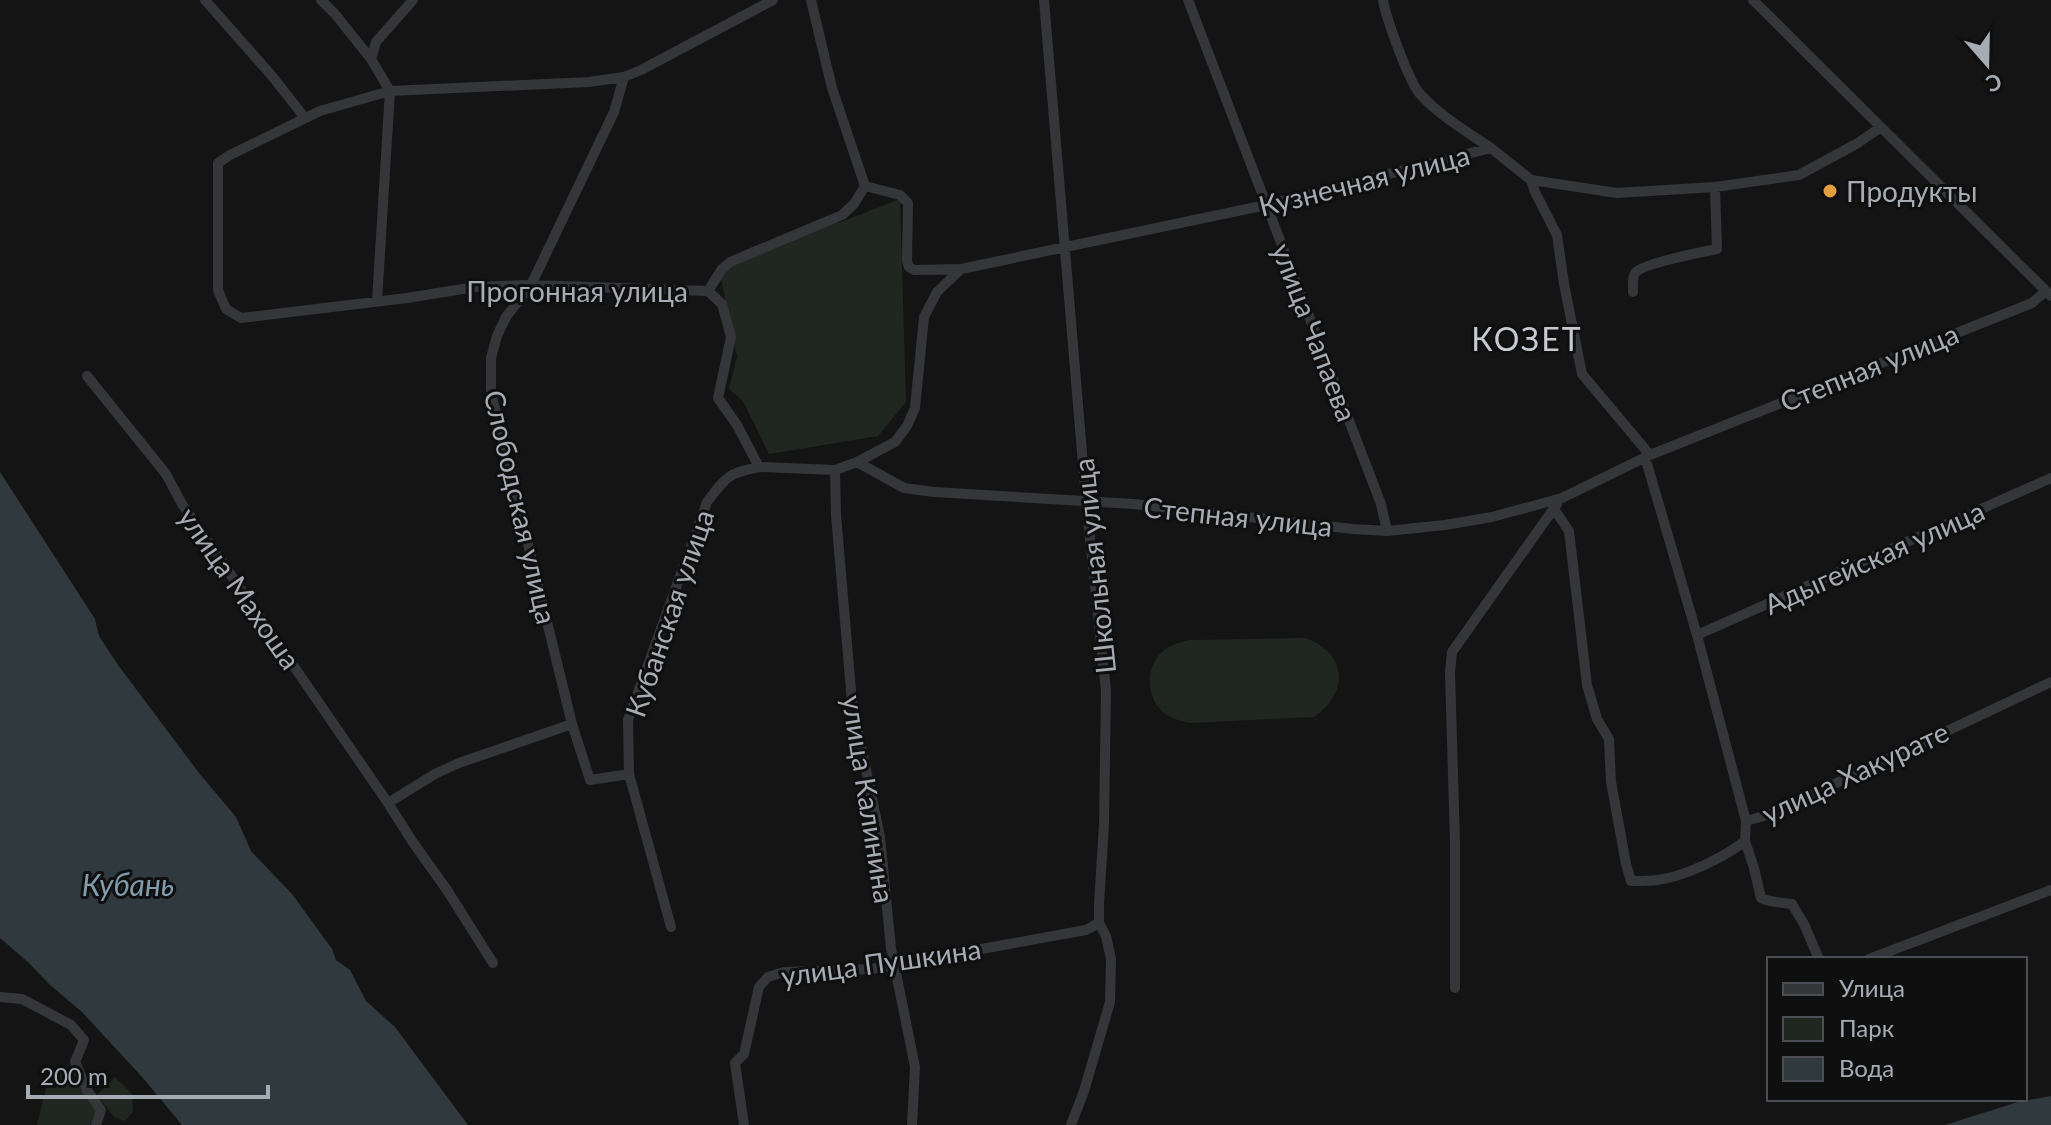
<svg xmlns="http://www.w3.org/2000/svg" width="2051" height="1125" font-family="Lato,sans-serif">
<rect width="100%" height="100%" fill="#141415"/>
<!-- green -->
<path fill="#202721" d="M900 199 906 402 878 436 769 454 743 401 729 389 737 357 721 278 724 266 836 220 838 223Z
M1306 638C1348 654 1349 693 1314 717L1192 723C1181 721 1170 719 1162 711 1146 696 1146 668 1161 653 1169 645 1180 642 1190 640Z
M65 1068C78 1080 85 1096 96 1111L90 1125H37L47 1084 61 1085 56 1073Z
M115 1077 132 1094 133 1112 125 1121 114 1117 97 1095Z"/>
<!-- water -->
<path fill="#30393e" d="M0 472 95 619 99 636 118 665 199 773 236 817 251 851 292 894 332 949 336 960 350 970 366 1001 395 1027 468 1125H182L143 1078 82 1012 49 984 30 964 0 938Z
M2051 1096V1125H1945L2018 1102Z"/>
<g fill="none" stroke-linecap="round" stroke-linejoin="round">
<!-- minor -->
<path stroke="#35363a" stroke-width="10" d="M205 0 272 76 305 118
M321 0 335 14 371 59 390 91 377 301
M773 0 641 70 624 77 589 82 390 91 320 111 230 155 218 163V290L226 309 241 318 407 298 475 287 531 285 708 291 722 269 730 262 842 215 854 204 865 186
M811 0 832 88 865 186
M1044 0 1086 500 1106 691 1104 824 1099 904V923L1106 936 1111 959 1110 1002 1084 1091 1071 1125
M1188 0 1381 504 1387 531
M1383 0C1386 18 1409 82 1420 94 1440 116 1467 132 1491 148
M1753 0 2051 296
M371 59 376 42 413 0
M624 77 614 112 531 285 506 317 497 336 491 358V393L572 724 590 780 629 774
M1531 180 1535 192 1557 235 1564 284 1582 374 1650 455
M865 186 900 195 908 203 907 261 909 267 914 270 961 269 1266 205 1491 148 1531 180 1617 193 1715 187 1799 175 1858 143 1881 127
M708 291 722 304 731 337 718 398 737 425 759 467 835 470 857 462 895 442 907 426 915 408 924 317 937 292 961 269
M1633 292C1633 287 1632 278 1635 273 1643 263 1702 252 1717 249L1715 187
M87 376 166 474 182 504 388 803 412 841 447 890 493 963
M857 462 904 488 934 492 1134 504 1353 529 1387 531 1445 525 1492 517 1562 498 1650 455 2032 303 2046 291
M835 470 836 515 852 702 880 837 891 948 915 1067 912 1125
M1554 509 1569 531 1587 685 1597 719 1609 739 1611 782 1626 864 1631 881C1639 881 1648 881 1657 880 1684 877 1723 858 1745 841L1746 821 1697 635 1645 457
M1697 635 2051 478
M388 803 435 774 459 763 572 724
M1746 821 1771 814 2051 682
M1745 841 1754 868 1761 898C1771 903 1781 902 1792 904L1804 924 1819 959
M671 927 629 774 628 720 707 502C726 477 728 473 759 467
M1869 959 2051 890
M1455 988V844L1450 672 1452 652 1557 504
M0 997 22 999 71 1025 84 1040 75 1062 87 1090 101 1110 96 1125
M744 1125 735 1063 744 1054 759 987 768 977 784 972 872 969 1086 930 1099 923"/>
</g>
<!-- markers -->
<circle fill="#e09e40" stroke="#0f0f10" stroke-width="3" cx="1830" cy="191" r="8"/>
<g text-anchor="middle" dominant-baseline="central" stroke-width="6" stroke-linejoin="round" paint-order="stroke">
<!-- street labels -->
<g font-size="28" fill="#a6acb4" stroke="#0f0f10">
<text transform="translate(1364 180) rotate(-14)">Кузнечная улица</text>
<text x="577" y="291">Прогонная улица</text>
<text transform="translate(1315 332) rotate(69)">улица Чапаева</text>
<text transform="translate(1869 367) rotate(-22)">Степная улица</text>
<text transform="translate(521 507) rotate(77)">Слободская улица</text>
<text transform="translate(1238 516) rotate(6)">Степная улица</text>
<text transform="translate(1874 557) rotate(-24)">Адыгейская улица</text>
<text transform="translate(1094 566) rotate(-96)">Школьная улица</text>
<text transform="translate(240 588) rotate(55)">улица Махоша</text>
<text transform="translate(669 613) rotate(-71)">Кубанская улица</text>
<text transform="translate(1855 772) rotate(-25)">улица Хакурате</text>
<text transform="translate(869 799) rotate(81)">улица Калинина</text>
<text transform="translate(881 962) rotate(-8)">улица Пушкина</text>
</g>
<!-- poi labels -->
<g font-size="28" fill="#a6acb4" stroke="#0f0f10" text-anchor="start">
<text x="1846" y="191">Продукты</text>
</g>
<!-- water labels -->
<g font-size="30" font-style="italic" fill="#809bac" stroke="#0f0f10">
<text x="128" y="884">Кубань</text>
</g>
<!-- quarter labels -->
<g font-size="32" letter-spacing="2" fill="#c7cad1" stroke="#0f0f10">
<text x="1527" y="338">КОЗЕТ</text>
</g>
</g>
<!-- legend -->
<rect x="1767" y="957" width="260" height="144" fill="#0f0f10" stroke="#4b4e52" stroke-width="2"/>
<rect x="1783" y="983" width="40" height="12" fill="#35363a" stroke="#4b4e52" stroke-width="2"/>
<text x="1839" y="997" font-size="24" fill="#a6acb4">Улица</text>
<rect x="1783" y="1017" width="40" height="24" fill="#202721" stroke="#4b4e52" stroke-width="2"/>
<text x="1839" y="1037" font-size="24" fill="#a6acb4">Парк</text>
<rect x="1783" y="1057" width="40" height="24" fill="#30393e" stroke="#4b4e52" stroke-width="2"/>
<text x="1839" y="1077" font-size="24" fill="#a6acb4">Вода</text>
<!-- north arrow -->
<g transform="translate(1987 64) rotate(160)" stroke="#0f0f10" stroke-width="6" paint-order="stroke">
<path d="M0-6L14 30L0 20L-14 30Z" fill="#a6acb4"/>
<text y="-12" font-size="22" font-weight="bold" text-anchor="middle" fill="#a6acb4">С</text>
</g>
<!-- scale -->
<path d="M28 1085v12h240v-12" fill="none" stroke="#a6acb4" stroke-width="4"/>
<text x="40" y="1085" font-size="24" fill="#a6acb4" stroke="#0f0f10" stroke-width="6" paint-order="stroke">200 m</text>
</svg>
